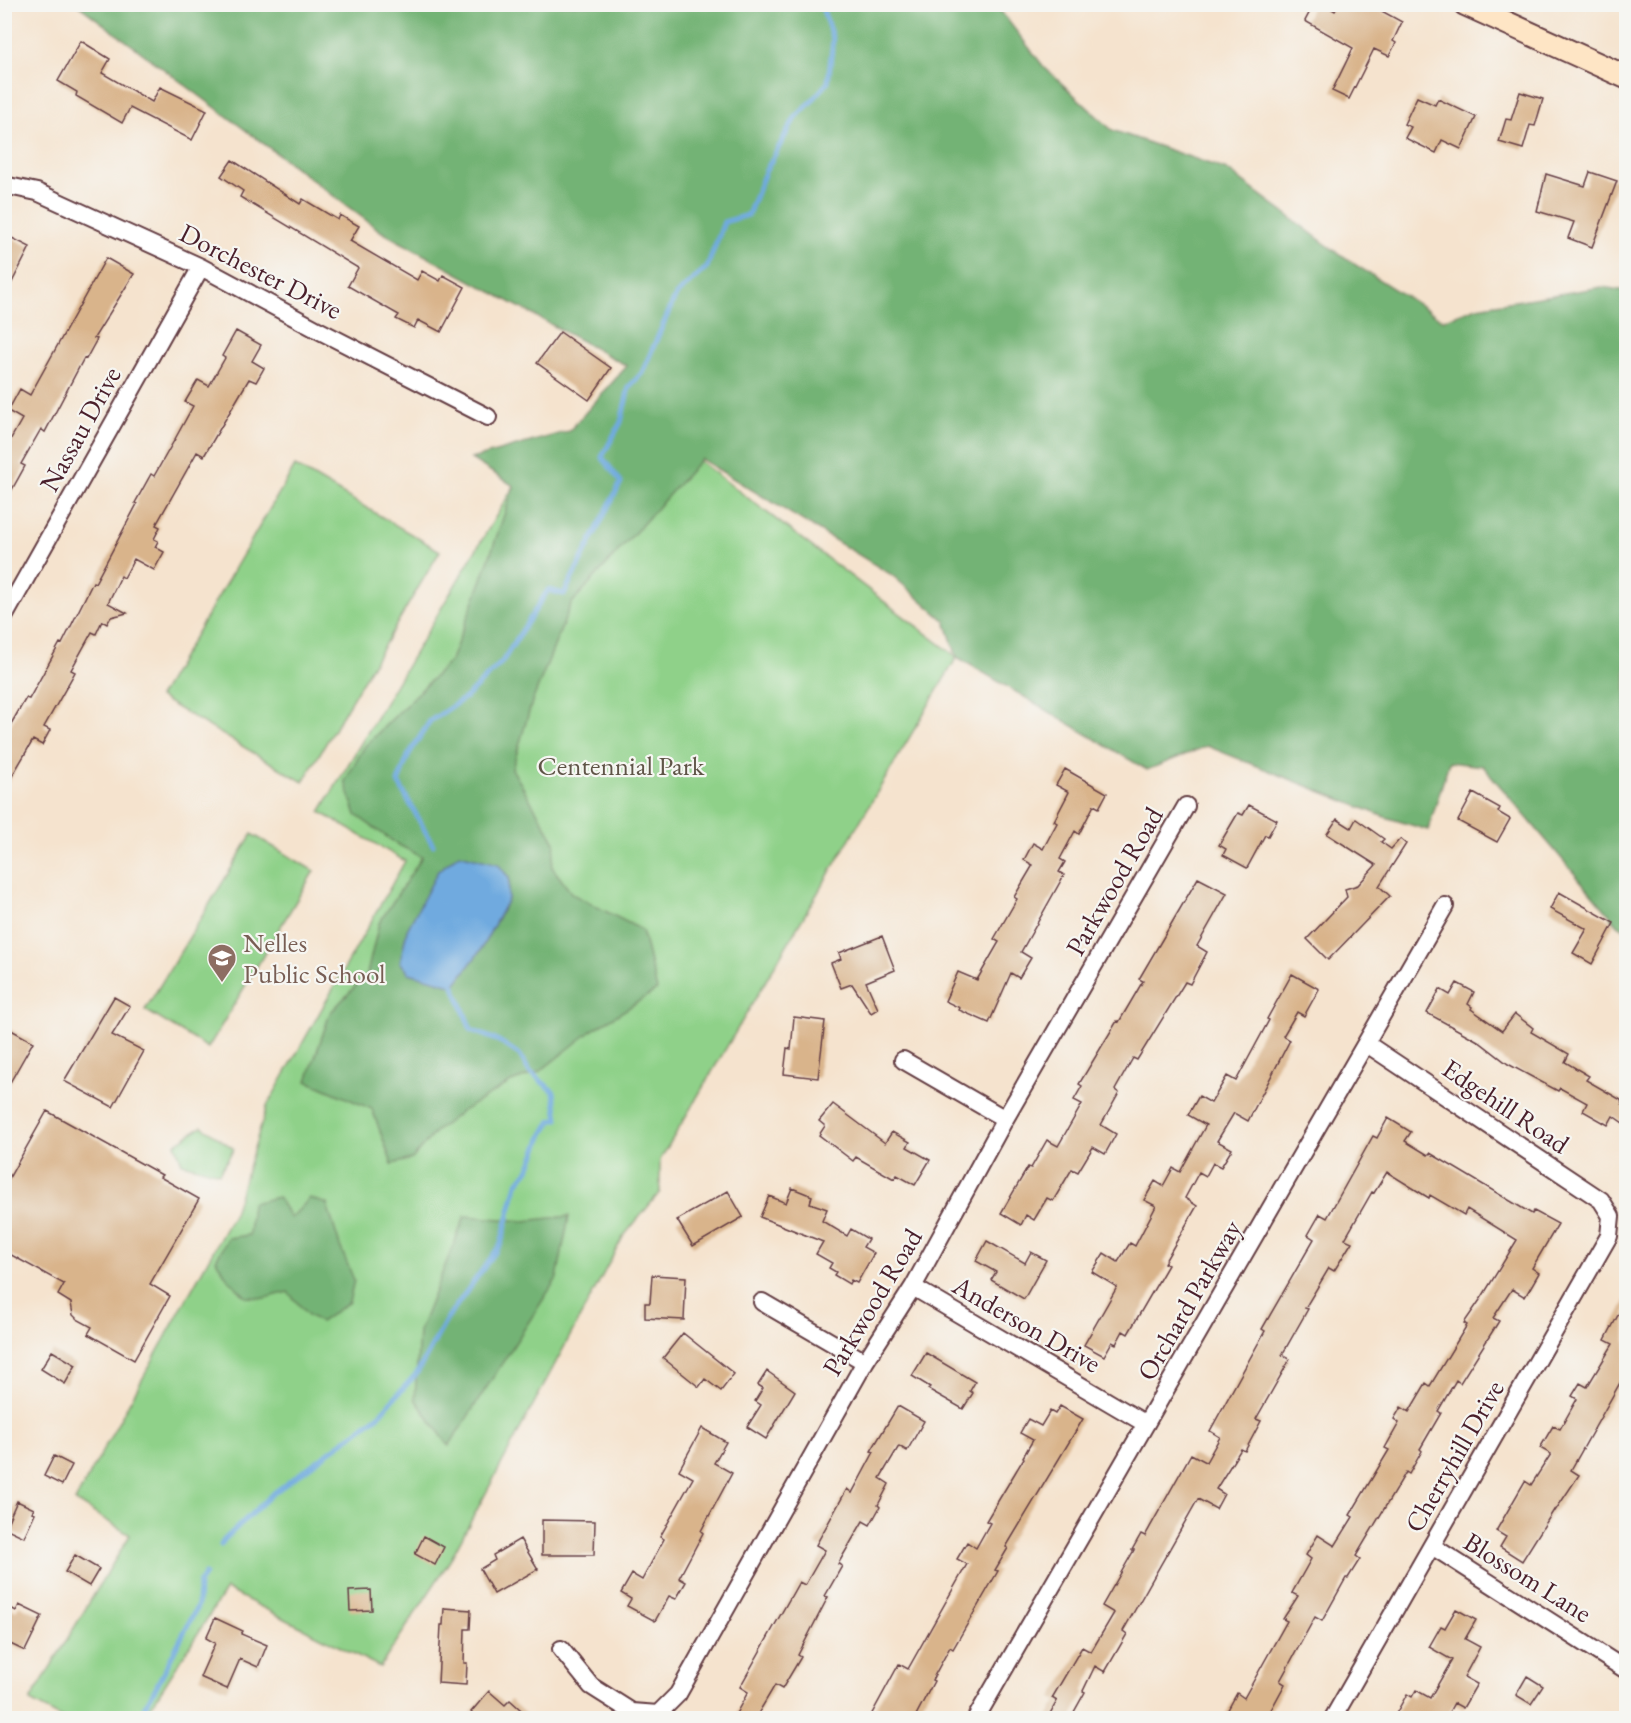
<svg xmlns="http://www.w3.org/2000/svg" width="1631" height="1723" font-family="'EB Garamond',serif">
<rect width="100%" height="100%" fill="#f6f6f2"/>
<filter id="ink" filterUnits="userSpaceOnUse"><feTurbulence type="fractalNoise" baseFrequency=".0167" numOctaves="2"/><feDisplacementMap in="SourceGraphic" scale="12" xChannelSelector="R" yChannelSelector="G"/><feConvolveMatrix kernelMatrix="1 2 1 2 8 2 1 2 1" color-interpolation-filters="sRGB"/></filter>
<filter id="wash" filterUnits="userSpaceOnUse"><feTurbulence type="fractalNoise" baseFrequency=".008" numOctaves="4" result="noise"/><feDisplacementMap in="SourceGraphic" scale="24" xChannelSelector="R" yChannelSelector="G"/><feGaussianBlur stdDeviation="1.35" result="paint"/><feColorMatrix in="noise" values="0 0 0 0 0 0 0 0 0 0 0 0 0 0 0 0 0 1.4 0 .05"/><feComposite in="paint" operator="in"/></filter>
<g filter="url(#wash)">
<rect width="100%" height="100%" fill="#f5e3ce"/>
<!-- green -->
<path fill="#8fd189" stroke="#6c785a" stroke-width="1.5" d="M652 425 957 657 660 1160V1192L623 1237 449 1562 380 1667 226 1589 144 1718H62L30 1701 130 1535 75 1501 234 1213 267 1106 405 861 320 812 514 486Z
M295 466 440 551 303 782 159 697Z
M252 834 314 871 208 1048 145 1010Z
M202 1126 234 1149 219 1173 182 1163 175 1144Z"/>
<!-- forest -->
<path fill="#73b375" stroke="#5e6950" stroke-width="1.5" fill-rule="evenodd" d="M78 5H996L1044 67 1112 130 1227 170 1343 257 1443 320 1477 307 1602 287 1626 291V930L1618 925 1483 766 1449 762 1428 830 1385 817 1207 746 1147 770 957 657 945 621 892 575 701 459 571 604 532 702 512 769 555 842 552 867 572 894 642 930 657 990 591 1031 539 1072 511 1082 462 1111 435 1132 412 1159 392 1164 372 1109 307 1081 330 1013 367 974 379 923 422 857 397 844 356 815 345 781 365 746 451 660 482 579 514 486 471 459 569 431 627 366 382 232ZM448 863 509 878 508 899 480 951 438 871Z
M278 1197 291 1218 310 1198 327 1204 340 1246 354 1280 349 1302 320 1322 308 1315 288 1292 265 1298 246 1297 228 1279 216 1260 228 1238 249 1235 252 1203Z
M465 1216 524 1221 569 1216 557 1278 449 1446 415 1399 419 1331Z"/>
<!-- water -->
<path fill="#6faadf" stroke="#5c6485" stroke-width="1.5" d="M459 854 498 864 509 878 508 899 480 951 454 986 409 973 400 962 407 930 438 871Z"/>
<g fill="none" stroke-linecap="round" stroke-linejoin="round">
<!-- stream -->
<path stroke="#6faadf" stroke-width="5" d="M433 845 398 782 409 754 430 721 466 697 502 662 548 590 564 594 621 482 602 457 621 422 629 387 642 373 676 295 707 267 724 222 748 215 765 172 795 118 811 102 828 82 833 40 821 4
M221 1545 224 1540 271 1495 378 1416 417 1373 448 1317 501 1244 517 1184 529 1169 543 1134 551 1121 558 1119 554 1092 529 1071 520 1055 499 1041 471 1030 454 986
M138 1718 155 1689 198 1605 199 1583 205 1574"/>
</g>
<g id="blocks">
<!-- building -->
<path fill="#d9b48b" d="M1314 4H1324L1335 11 1339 4H1369L1402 22 1393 41 1396 43 1389 56 1374 49 1349 99 1332 91 1353 48 1305 21Z
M81 41 110 59 102 73 152 102 160 87 207 110 192 140 130 108 122 123 76 96 77 92 58 81Z
M1520 92 1543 99 1535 126 1530 125 1523 149 1499 142 1506 119 1511 120Z
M1417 97 1435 105 1438 99 1476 117 1461 149 1442 140 1436 153 1405 138 1411 127 1404 124Z
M232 160 300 204 303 199 338 220 340 215 359 226 350 241 417 280 422 271 440 281 443 275 465 287 441 332 418 320 414 328 396 319 399 315 348 286 358 268 240 197 243 191 221 176Z
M1590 172 1617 181 1592 247 1568 238 1574 222 1537 211 1546 174 1585 186Z
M4 234 30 247 4 298Z
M106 258 134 274 94 338 97 339 86 359 84 358 45 432 41 429 21 464 25 466 4 504V451L22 419 8 411 20 389 30 395Z
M236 331 261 345 252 361 264 368 256 382 249 379 204 456 197 452 156 525 160 527 154 539 158 541 155 547 164 552 154 570 134 559 124 578 121 576 108 603 127 613 111 617 107 624 102 621 96 634 92 632 71 670 75 672 44 727 50 730 42 745 33 740 4 790V736L26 698 29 699 60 643 62 644 93 582 95 583 137 504 135 503 151 474 154 476 175 439 193 406 185 402 198 380 209 386 225 358 222 356Z
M560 332 611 368 589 400 537 363Z
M1065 769 1107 793 1099 808 1094 805 1079 834 1075 831 1060 859 1065 862 1059 872 1064 875 1021 952 1031 958 1019 978 1011 973 989 1023 959 1010 960 1008 945 1001 958 972 977 980 999 942 994 939 1017 899 1014 897 1033 865 1024 860 1033 843 1043 849 1057 823 1054 821 1069 792 1056 785Z
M1473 793 1500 808 1498 812 1510 819 1497 842 1458 821Z
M1249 805 1277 820 1268 836 1265 835 1247 868 1223 855 1226 849 1219 845 1238 813 1243 815Z
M1337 819 1351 828 1356 819 1384 839 1381 842 1391 849 1400 839 1406 844 1379 886 1390 896 1328 960 1307 939 1347 897 1345 889 1358 885 1376 865 1327 834Z
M1198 878 1227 893 1197 946 1207 952 1190 984 1185 982 1137 1060 1133 1058 1115 1090 1119 1093 1101 1125 1116 1134 1105 1154 1093 1147 1078 1172 1072 1169 1053 1201 1047 1198 1034 1220 1026 1215 1021 1225 1001 1213 1028 1167 1031 1168 1047 1140 1058 1146 1082 1104 1074 1100 1082 1086 1079 1084 1117 1021 1119 1022 1143 981 1139 979Z
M1559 892 1614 923 1592 964 1573 953 1587 929 1550 909Z
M882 936 895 970 866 982 878 1009 871 1013 852 984 841 988 831 963 841 959 839 953Z
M1292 974 1319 989 1304 1016 1297 1012 1283 1036 1290 1040 1248 1121 1234 1113 1217 1141 1232 1149 1221 1167 1213 1163 1206 1176 1199 1172 1185 1198 1197 1206 1164 1263 1168 1265 1128 1334 1123 1331 1116 1344 1112 1342 1104 1356 1084 1345 1117 1287 1092 1272 1104 1253 1118 1262 1130 1243 1135 1246 1156 1206 1144 1200 1155 1181 1163 1186 1173 1168 1180 1172 1206 1125 1188 1115 1199 1096 1211 1103 1227 1076 1236 1081 1269 1020 1267 1019Z
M1457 983 1474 992 1468 1004 1472 1007 1471 1009 1502 1031 1515 1014 1533 1028 1531 1032 1569 1054 1565 1062 1589 1076 1586 1080 1621 1100 1622 1104 1626 1106V1125L1613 1116 1608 1125 1583 1111 1587 1103 1560 1088 1558 1091 1508 1064 1478 1041 1427 1013 1440 989 1450 995Z
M114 997 130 1006 112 1035 144 1051 113 1107 64 1081Z
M794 1017 825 1021 818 1078 784 1074 787 1048 791 1049Z
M4 1026 33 1042 4 1093Z
M833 1104 885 1143 892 1132 910 1142 907 1147 930 1160 915 1185 897 1175 894 1179 856 1157 853 1161 819 1135 825 1126 819 1121Z
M47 1111 162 1175 160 1177 199 1199 150 1284 170 1296 134 1360 88 1334 92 1327 77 1319 73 1315 71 1303 58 1295 64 1284 4 1251V1187Z
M1388 1118 1411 1132 1405 1141 1428 1155 1430 1153 1532 1214 1534 1211 1558 1224 1532 1268 1539 1273 1525 1297 1512 1289 1493 1318 1499 1321 1460 1383 1456 1380 1438 1411 1441 1413 1420 1449 1422 1451 1409 1474 1406 1472 1356 1556 1360 1559 1348 1578H1346L1322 1621 1315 1617 1280 1681 1285 1684 1266 1719H1223L1237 1693 1244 1698 1287 1621 1283 1619 1298 1596 1292 1593 1311 1559 1306 1555 1318 1535 1335 1546 1353 1517 1350 1515 1389 1450 1385 1448 1399 1423 1394 1419 1401 1407 1409 1412 1426 1383 1430 1386 1467 1325 1464 1323 1482 1297 1517 1240 1467 1209 1464 1215 1430 1195 1429 1198 1387 1172 1374 1193 1372 1192 1345 1239 1352 1242 1334 1271 1329 1268 1305 1308 1308 1309 1282 1355 1290 1359 1256 1419 1261 1421 1245 1451 1241 1449 1216 1489 1224 1494 1216 1509 1198 1499 1123 1631 1127 1634 1105 1672 1095 1666 1083 1691 1085 1692 1070 1719H1047L1057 1701 1052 1698 1082 1647 1091 1652 1114 1613 1102 1606 1134 1550H1132L1141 1534 1145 1536 1191 1454 1206 1462 1220 1437 1210 1431 1265 1331 1262 1329 1314 1239 1308 1235 1320 1214 1327 1218 1373 1136 1377 1138Z
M792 1188 812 1196 810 1203 827 1209 822 1221 847 1236 851 1229 868 1239 863 1247 874 1253 857 1283 851 1280 849 1284 834 1275 836 1272 829 1268 832 1263 816 1254 823 1242 760 1217 769 1196 786 1203Z
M728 1191 743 1217 693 1246 677 1220Z
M987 1241 1025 1263 1031 1252 1046 1260 1024 1299 991 1280 996 1272 976 1261Z
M652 1275 686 1277 684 1320 645 1318V1303H650Z
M1626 1300V1372L1571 1470 1579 1475 1555 1511 1554 1510 1522 1561 1500 1547 1506 1537 1496 1531 1525 1481 1531 1485 1551 1454 1540 1448 1553 1426 1560 1429 1577 1399 1572 1396 1580 1383 1587 1387 1613 1344 1605 1340Z
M683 1333 734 1374 721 1391 705 1379 699 1387 663 1358Z
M52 1351 76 1365 65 1384 41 1369Z
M926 1353 975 1382 970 1391 973 1393 963 1409 928 1389 930 1387 912 1376Z
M767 1371 795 1391 766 1439 747 1427 761 1405 755 1401 763 1388 758 1385Z
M898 1406 924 1421 907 1451 899 1446 880 1478 889 1484 878 1505 880 1507 870 1525 863 1521 838 1564 842 1566 825 1596 828 1597 798 1655 801 1657 782 1689 775 1685 755 1719H733L748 1692 740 1687 799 1582 805 1585 825 1550 816 1545 847 1489 852 1493 874 1452 871 1451Z
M1060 1406 1083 1419 1006 1547 1008 1548 995 1570 998 1571 953 1649 950 1647 932 1680 934 1681 914 1719H869L899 1664 908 1669 967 1564 957 1559 967 1542 976 1548 990 1523 986 1521 1024 1458 1023 1457 1033 1440 1020 1433 1028 1419 1041 1426 1050 1411 1055 1414Z
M702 1428 726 1442 714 1463 732 1473 701 1531 703 1533 679 1578 686 1582 676 1599 669 1596 655 1621 627 1606 631 1599 621 1593 632 1574 642 1580 664 1539 660 1537 693 1478 679 1470Z
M54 1456 72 1465 62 1485 44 1476Z
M17 1501 34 1509 32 1512 35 1513 24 1537 5 1528Z
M542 1520 595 1521 594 1555H542Z
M424 1536 444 1547 435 1565 415 1554Z
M520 1539 538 1569 494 1594 480 1569 495 1560 493 1555Z
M75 1555 99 1569 89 1586 65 1572Z
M371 1590 372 1610 350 1611 349 1591Z
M19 1605 42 1616 25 1651 4 1641V1622L11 1608 16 1611Z
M444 1608 471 1610 470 1629H465L464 1663H467L466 1685 438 1683 441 1625H443Z
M1456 1609 1476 1620 1465 1639 1480 1647 1464 1677 1477 1684 1463 1708 1454 1703 1445 1719H1393L1407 1694 1412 1697 1416 1690 1430 1698 1452 1660 1429 1647 1441 1626 1445 1628Z
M215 1618 243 1631 241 1634 267 1645 258 1667 240 1659 227 1689 200 1677 215 1643 206 1638Z
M1527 1676 1543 1686 1531 1704 1516 1695Z
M489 1691 505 1705 510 1700 531 1719H478L471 1712Z"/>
</g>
</g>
<g filter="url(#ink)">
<use href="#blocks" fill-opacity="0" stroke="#643c43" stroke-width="1.5"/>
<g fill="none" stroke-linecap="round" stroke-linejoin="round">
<!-- minor casing -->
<g stroke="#643c43" stroke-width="20">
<path id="minor" d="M4 185 37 192 201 267 316 329 488 417
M4 617 201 267
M903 1060 1005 1119
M913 1287 1146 1424
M762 1302 865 1362
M1432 1546 1626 1670
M561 1649 591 1686 632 1712 658 1714 678 1694 865 1362 913 1287 1005 1119 1186 806
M976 1718 1445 906
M1333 1718 1609 1236 1611 1216 1601 1200 1367 1044"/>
</g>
<!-- secondary casing -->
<g stroke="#643c43" stroke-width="26">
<path id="secondary" d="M1465 4 1626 77"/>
</g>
<!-- minor -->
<use href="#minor" stroke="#fff" stroke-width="16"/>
<!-- secondary -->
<use href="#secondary" stroke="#fee5c5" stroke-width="22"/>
</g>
</g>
<!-- icons -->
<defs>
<g id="school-pin" transform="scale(1.5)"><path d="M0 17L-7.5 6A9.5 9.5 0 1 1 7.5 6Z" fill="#8d6e63" stroke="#f6f6f2"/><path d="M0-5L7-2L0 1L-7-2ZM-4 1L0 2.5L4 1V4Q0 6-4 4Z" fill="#fff"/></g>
</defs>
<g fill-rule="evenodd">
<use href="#school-pin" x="222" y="958"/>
</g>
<g text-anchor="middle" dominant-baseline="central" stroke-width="4.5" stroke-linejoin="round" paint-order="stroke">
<!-- street labels -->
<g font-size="27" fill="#4a1f2b" stroke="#f6f6f2">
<text transform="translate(261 271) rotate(27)">Dorchester Drive</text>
<text transform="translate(80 429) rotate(-61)">Nassau Drive</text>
<text transform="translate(1114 881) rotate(-60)">Parkwood Road</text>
<text transform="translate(1506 1106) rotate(34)">Edgehill Road</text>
<text transform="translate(1189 1300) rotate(-60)">Orchard Parkway</text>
<text transform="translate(872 1302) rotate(-59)">Parkwood Road</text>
<text transform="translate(1027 1324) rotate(30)">Anderson Drive</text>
<text transform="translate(1454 1456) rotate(-60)">Cherryhill Drive</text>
<text transform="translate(1528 1577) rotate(32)">Blossom Lane</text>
</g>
<!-- park labels -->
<g font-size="27" fill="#5f5447" stroke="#f6f6f2">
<text x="621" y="765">Centennial Park</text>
</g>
<!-- education labels -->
<g font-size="27" fill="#785e54" stroke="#f6f6f2" text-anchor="start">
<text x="243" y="942">Nelles<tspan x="243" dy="31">Public School</tspan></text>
</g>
</g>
<!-- margin -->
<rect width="1631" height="1723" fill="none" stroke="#f6f6f2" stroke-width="24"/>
</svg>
